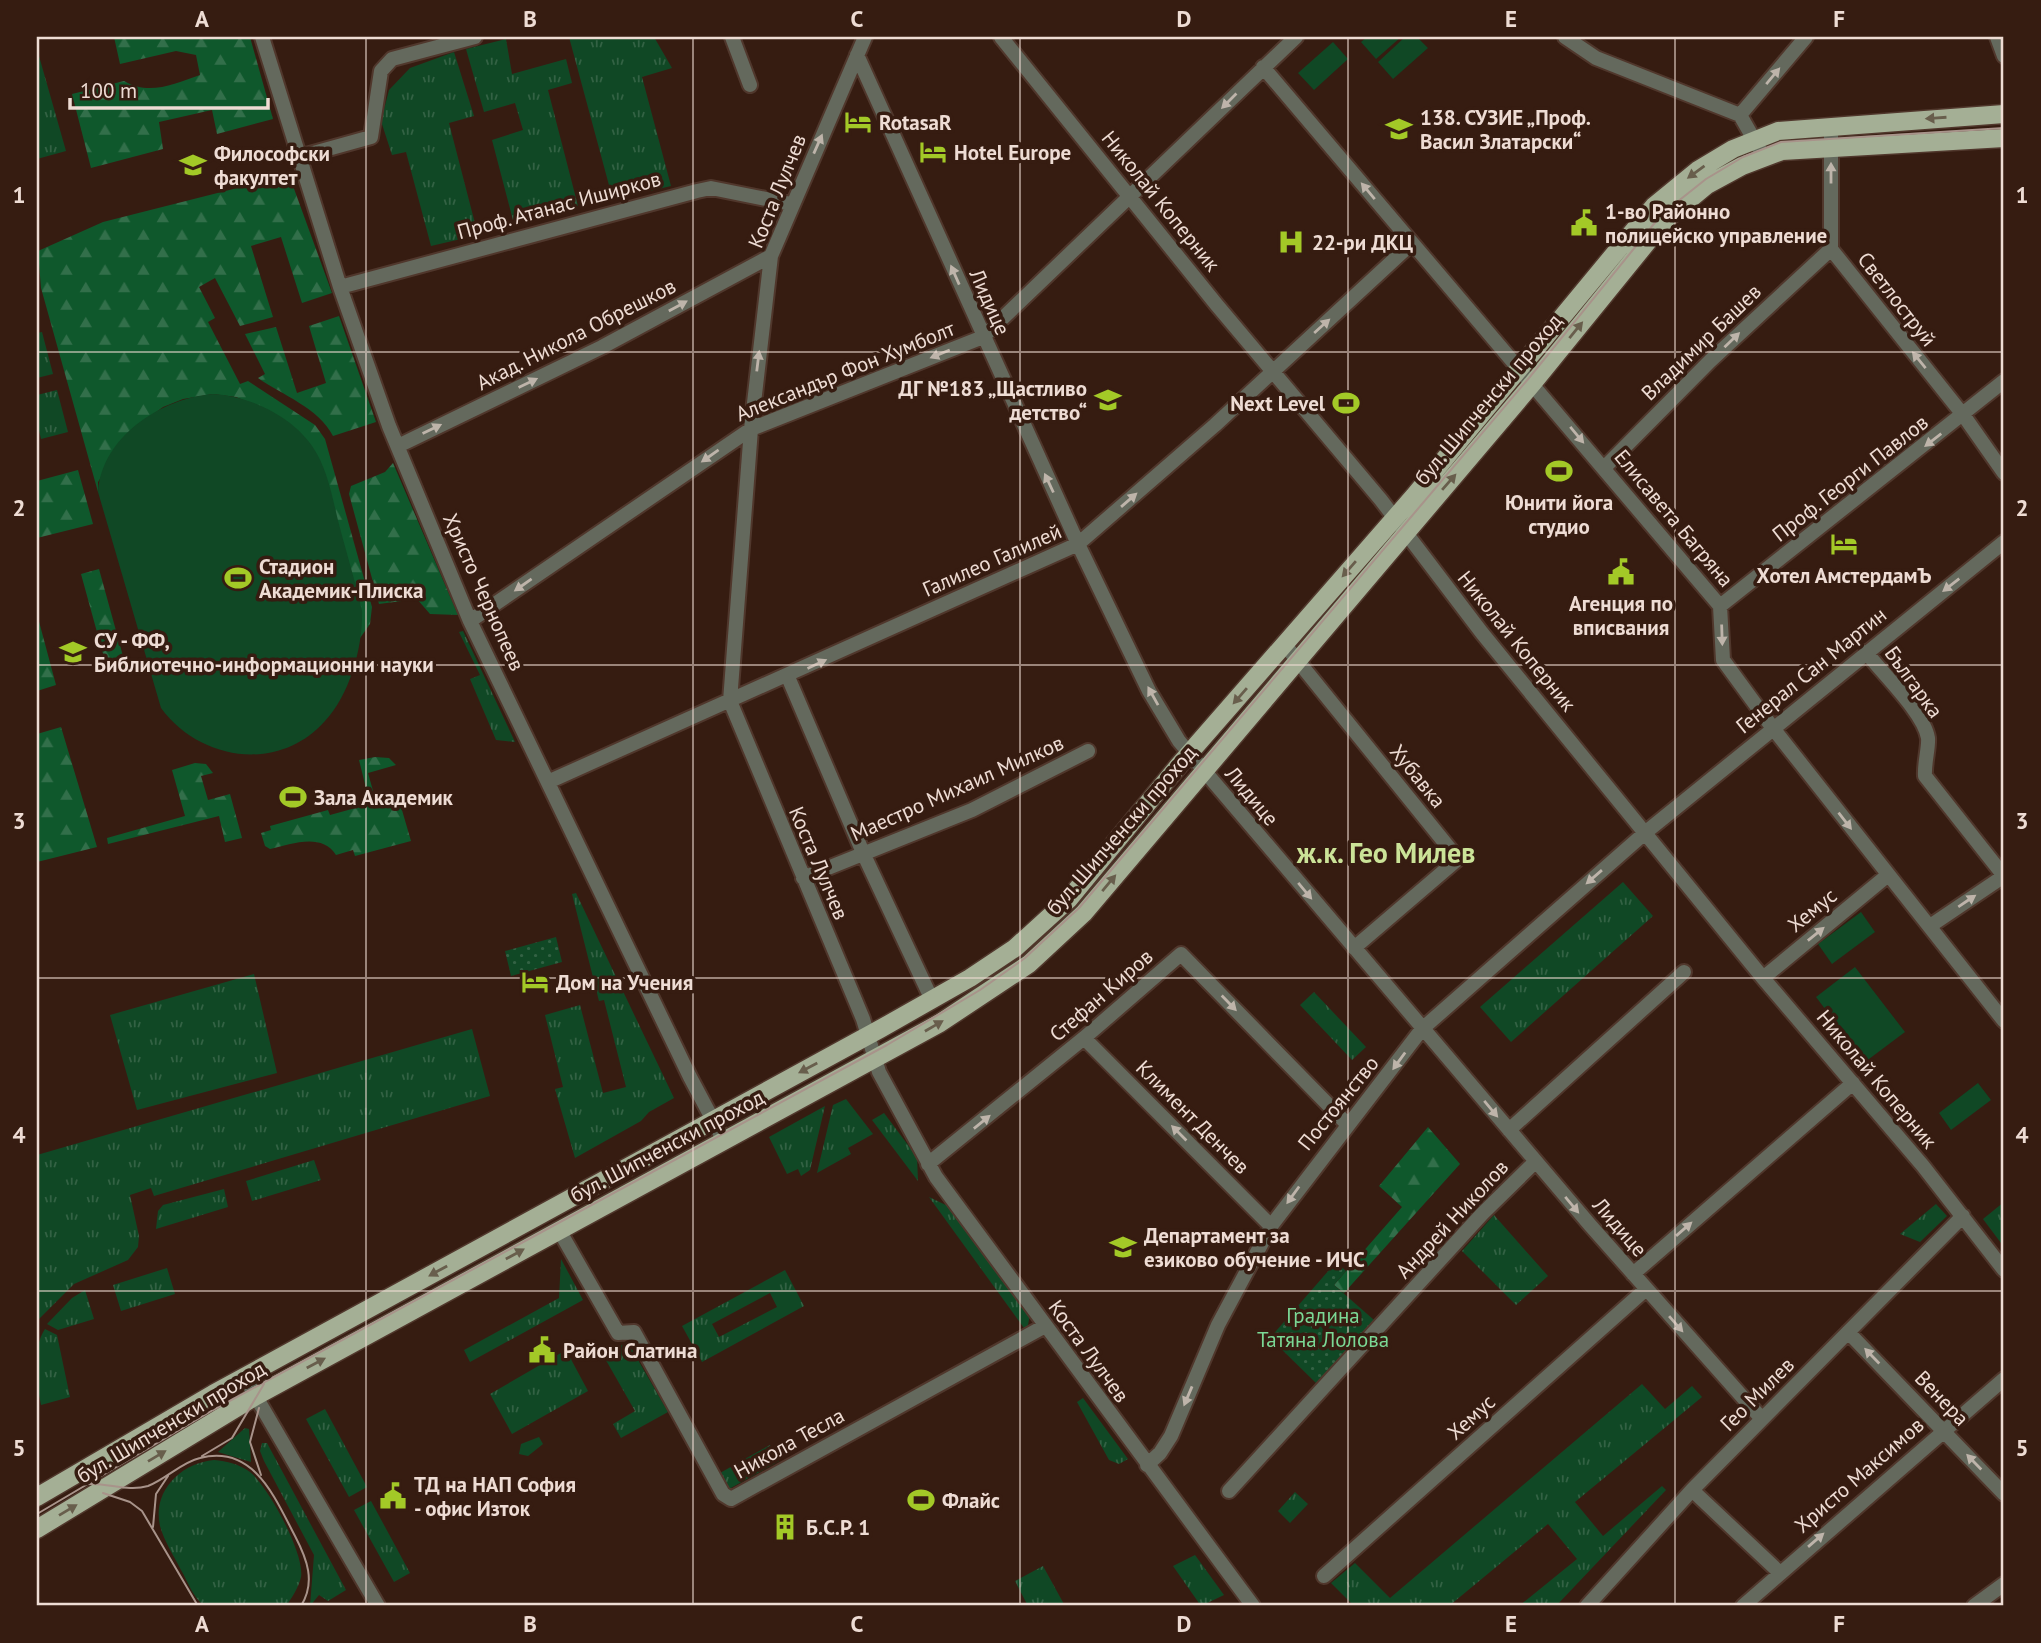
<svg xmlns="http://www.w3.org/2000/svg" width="2041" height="1643" font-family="'PT Sans',sans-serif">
<defs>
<pattern id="grass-tufts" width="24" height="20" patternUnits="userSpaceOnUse" patternTransform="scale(1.75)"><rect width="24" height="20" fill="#104825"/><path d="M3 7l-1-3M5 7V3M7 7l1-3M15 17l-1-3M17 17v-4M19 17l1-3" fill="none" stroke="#336244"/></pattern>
<pattern id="forest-firs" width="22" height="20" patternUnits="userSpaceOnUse" patternTransform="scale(1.75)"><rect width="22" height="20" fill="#0f582c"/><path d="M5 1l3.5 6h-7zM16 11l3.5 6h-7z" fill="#326f4a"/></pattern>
<pattern id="garden-dots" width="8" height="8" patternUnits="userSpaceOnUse" patternTransform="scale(1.75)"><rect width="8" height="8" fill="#104825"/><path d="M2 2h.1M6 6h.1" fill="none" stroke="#336244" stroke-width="1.8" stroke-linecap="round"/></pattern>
</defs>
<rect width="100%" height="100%" fill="#361c11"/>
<!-- grass -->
<path fill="url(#grass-tufts)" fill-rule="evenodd" d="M569 37H654L672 68 642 77 671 186 613 200Z
M506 39 512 74 566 59 572 83 548 90 578 206 514 224 492 140 523 130 515 103 484 112 466 49Z
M37 49 66 151 37 159Z
M454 52 474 116 449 123 478 235 431 246 406 152 392 155 381 121 389 90 410 68Z
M42 332 53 374 37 378V333Z
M57 390 68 432 41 439 37 422V395Z
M463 631 515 742 496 740 470 679 480 675 459 632Z
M1623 882 1653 916 1511 1042 1480 1007Z
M576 893 674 1098 649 1112 641 1121 575 1158 555 1089 563 1087 545 1015 580 1005 603 1093 626 1087 604 1000 599 1001 572 894Z
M254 974 277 1073 137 1110 110 1015Z
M1314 992 1366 1047 1352 1060 1300 1005Z
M472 1029 490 1096 154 1196 151 1188 130 1195 139 1236 138 1247 128 1260 74 1284 37 1321V1155Z
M846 1099 873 1134 848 1148 851 1154 817 1173 833 1105Z
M825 1106 810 1170 801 1176 798 1169 787 1174 769 1137Z
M884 1113 917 1157 918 1181 872 1120Z
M314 1160 321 1180 252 1201 246 1181Z
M224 1189 228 1207 156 1229 158 1211 163 1205Z
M929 1197 952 1208 1030 1314 1028 1325 1024 1328Z
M2004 1202V1247L1983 1219Z
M1936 1204 1947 1216 1920 1242 1900 1234Z
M1494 1215 1548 1276 1516 1305 1462 1251Z
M561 1259 583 1300 470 1362 464 1350 559 1298Z
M167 1268 175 1294 121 1311 113 1285Z
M785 1270 804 1306 702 1362 682 1326ZM770 1293 777 1307 719 1337 712 1324Z
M85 1290 94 1319 58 1330 47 1324 72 1298Z
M45 1329 57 1335 70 1397 41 1405C36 1380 31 1351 45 1329Z
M626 1343 630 1346 668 1412 621 1438 613 1424 635 1411 603 1355Z
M566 1350 588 1391 512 1434 490 1394Z
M1642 1384 1665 1409 1692 1386 1702 1397 1575 1502 1603 1536 1662 1486 1666 1490 1556 1606H1519L1577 1559 1548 1524 1449 1606H1354L1331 1583 1355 1563 1390 1598Z
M1083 1398 1128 1459 1119 1464 1109 1460 1077 1402Z
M325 1409 367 1487 349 1497 306 1419Z
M245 1428 249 1429 251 1462 218 1452Z
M539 1437 543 1444 528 1456 519 1454 521 1444Z
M262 1443H267L346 1590 328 1601 319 1595 310 1606 314 1555 264 1461 260 1451Z
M770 1445 779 1461 729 1489 720 1473Z
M214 1460C227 1461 239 1464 250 1472 268 1486 305 1554 301 1577 299 1587 291 1599 286 1606H204C193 1597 188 1582 181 1570 174 1556 164 1541 160 1526 152 1491 181 1463 214 1460Z
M1295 1492 1308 1504 1290 1523 1278 1511Z
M371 1501 410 1573 394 1582 354 1510Z
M1195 1555 1224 1595 1201 1606 1173 1566Z
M1043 1566 1065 1606H1028L1015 1581Z"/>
<!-- forest -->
<path fill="url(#forest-firs)" d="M114 37H250L273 119 217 134 212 110 159 122 163 149 91 168 72 94 124 81C149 96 174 84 200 75L196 55 176 51 120 64Z
M289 175 332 293 302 303 281 237 251 246 273 317 240 326 215 278 199 287 215 318 208 322 240 384 248 381 315 425 325 439 372 607 370 624 360 638 304 437 265 409 236 397 213 394 183 399 163 407 130 431 98 482V492L41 288 38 251 103 222Z
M339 316 376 422 333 436C319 408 282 395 258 378L265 374 245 334 276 327 297 393 326 383 309 326Z
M393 463 458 615 430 614 417 599 379 604 349 494 351 486 385 472Z
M78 470 93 524 37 538V481Z
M99 569 126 667 108 672 81 574Z
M37 614 56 685 37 691Z
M61 727 97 847 37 862V734Z
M375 757 389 758 396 765 368 773 375 798 397 793 411 841 355 856 353 850 336 855C322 832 291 844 270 849L265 846 261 833 271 830 270 826 328 810 330 815 370 804 359 760Z
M195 763 206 764 213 773 201 776 208 800 230 794 242 838 225 842 219 816 108 844 107 838 185 816 172 770Z
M1428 1127 1460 1164 1344 1293 1334 1285 1402 1207 1379 1186Z"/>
<!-- garden -->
<path fill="url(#garden-dots)" d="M556 937 562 962 511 976 505 951Z
M1336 1262 1346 1271 1334 1285 1374 1320 1317 1384 1270 1338Z"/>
<!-- pitch -->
<path fill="#104825" d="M1367 37H1401L1376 59 1361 42Z
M1405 37H1417L1428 48 1393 79 1378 62Z
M1333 42 1348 59 1314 90 1298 73Z
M213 394C252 396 298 419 317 454 330 477 334 507 341 532 348 558 356 584 362 611 363 647 350 694 325 721 279 773 200 761 161 708L98 492C102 436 162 398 213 394Z
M1861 912 1875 932 1832 964 1818 944Z
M1855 967 1905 1032 1865 1062 1816 997Z
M1978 1083 1991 1100 1951 1130 1939 1113Z"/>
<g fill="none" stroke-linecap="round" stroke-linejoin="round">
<!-- minor casing -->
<g stroke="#50372c" stroke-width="18">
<path id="minor" d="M262 37 340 287 389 426 470 621 690 1077 724 1141
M732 37 750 85
M865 37 771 256 751 429 730 701 863 1019 879 1072 936 1177 1253 1606
M1001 37 1216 304 1381 500 1482 633 1763 978 1923 1166 2004 1270
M1565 37 1596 58 1740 115 1764 157
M1997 37 2004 56
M857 55 1078 544 1149 691 1179 741 1590 1225 1762 1419
M1263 67 1720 606 1723 660 1772 727 2004 1021
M1740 115 1806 37
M1831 126V249L1964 416 2004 473
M299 157 371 137 381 71 392 59 475 37
M340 287 697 191 711 188 791 204
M398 446 602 347 771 256
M1604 468 1710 361 1831 249
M1720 606 2004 381
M470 621 751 429 983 337 1296 37
M1285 645 1458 859 1354 948
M1866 652C1882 673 1924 713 1928 738 1929 747 1924 764 1925 776L2004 876
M788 677 864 855 932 1000
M550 781 1078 544 1215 425 1412 243
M803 878 972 810 1088 751
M1930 926 2004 876
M1763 978 1888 875
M1084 1038 1271 1226
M1509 1130 1684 972
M928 1164 1084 1038 1181 954 1347 1124
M559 1230 618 1333 634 1332 723 1494 731 1499 1045 1326
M1633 1274 1853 1083
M1848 1332 2004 1494
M245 1378 378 1606
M1147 1465 1160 1453 1171 1436 1218 1325 1271 1226 1422 1029 1646 832 2004 542
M1692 1490 1779 1572
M1229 1491 1482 1214 1535 1162
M1324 1576 1646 1289
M1587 1606 1692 1490 1963 1216
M1743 1606 2004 1379
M1974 1606 2004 1584"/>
</g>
<!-- major casing -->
<g stroke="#50372c" stroke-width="21">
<path id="major" d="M37 1497 213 1394 880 1029 970 978 1015 948 1069 899 1179 765 1414 496 1654 206 1698 170 1733 149 1778 131 2004 114
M37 1529 256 1396 940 1023 1029 964 1084 913 1533 383 1666 219 1707 185 1742 166 1782 151 2004 138"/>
</g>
<!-- minor -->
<use href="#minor" stroke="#64695d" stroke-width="14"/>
<!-- major -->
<use href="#major" stroke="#a4af95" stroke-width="18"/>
<!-- tram -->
<path stroke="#a8938a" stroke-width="2" d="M259 1408 250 1442 261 1475
M202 1456 232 1438 264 1384
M89 1484C109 1483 128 1492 148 1486 166 1479 182 1462 200 1458 254 1444 275 1498 295 1536 307 1559 316 1582 301 1606
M103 1493 130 1502 142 1511 198 1606
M37 1514 213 1410 887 1045 980 990 1025 958 1079 908 1529 378 1662 214 1706 179 1743 157 1781 142 2004 128
M153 1527 156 1494 168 1476"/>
</g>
<!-- one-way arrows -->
<defs><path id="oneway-solid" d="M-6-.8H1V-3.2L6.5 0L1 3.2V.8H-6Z" transform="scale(1.75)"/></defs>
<g fill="#beb4aa">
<use href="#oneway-solid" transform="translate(1773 76) rotate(-50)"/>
<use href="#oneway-solid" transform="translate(1229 101) rotate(135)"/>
<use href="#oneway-solid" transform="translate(818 144) rotate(-66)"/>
<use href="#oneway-solid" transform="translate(1831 173) rotate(-90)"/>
<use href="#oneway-solid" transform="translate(1368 191) rotate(-130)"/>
<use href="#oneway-solid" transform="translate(955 275) rotate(-114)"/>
<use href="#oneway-solid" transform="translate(678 306) rotate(-29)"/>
<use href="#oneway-solid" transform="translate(1322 326) rotate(-42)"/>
<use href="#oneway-solid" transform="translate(1732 340) rotate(-44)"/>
<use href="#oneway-solid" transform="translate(940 354) rotate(158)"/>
<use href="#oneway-solid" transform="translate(1919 360) rotate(-129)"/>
<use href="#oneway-solid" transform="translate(758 361) rotate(-83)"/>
<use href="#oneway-solid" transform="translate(528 383) rotate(-26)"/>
<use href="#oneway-solid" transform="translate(432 429) rotate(-26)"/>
<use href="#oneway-solid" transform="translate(1577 435) rotate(50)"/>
<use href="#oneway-solid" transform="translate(1933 440) rotate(142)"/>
<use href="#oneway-solid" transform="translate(710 456) rotate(145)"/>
<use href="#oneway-solid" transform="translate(1049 483) rotate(-115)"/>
<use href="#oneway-solid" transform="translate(1129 500) rotate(-41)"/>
<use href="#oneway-solid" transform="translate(523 585) rotate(145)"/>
<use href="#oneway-solid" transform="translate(1951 585) rotate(142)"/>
<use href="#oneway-solid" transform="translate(1722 635) rotate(88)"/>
<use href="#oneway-solid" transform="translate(817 664) rotate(-25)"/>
<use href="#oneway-solid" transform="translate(1153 696) rotate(-119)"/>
<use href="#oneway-solid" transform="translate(1845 821) rotate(52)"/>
<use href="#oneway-solid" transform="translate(1594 877) rotate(139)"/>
<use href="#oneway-solid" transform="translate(1305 891) rotate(50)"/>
<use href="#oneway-solid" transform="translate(1967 901) rotate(-34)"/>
<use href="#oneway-solid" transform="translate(1816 934) rotate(-39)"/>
<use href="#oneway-solid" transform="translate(1229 1003) rotate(46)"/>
<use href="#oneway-solid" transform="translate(1399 1061) rotate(126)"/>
<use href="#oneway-solid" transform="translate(1491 1109) rotate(50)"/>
<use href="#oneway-solid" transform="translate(982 1122) rotate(-39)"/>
<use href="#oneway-solid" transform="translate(1179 1133) rotate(-135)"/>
<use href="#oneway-solid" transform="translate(1293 1195) rotate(126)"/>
<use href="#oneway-solid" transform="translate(1572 1205) rotate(50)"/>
<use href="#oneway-solid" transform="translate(1684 1229) rotate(-41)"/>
<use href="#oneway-solid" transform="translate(1676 1324) rotate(49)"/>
<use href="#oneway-solid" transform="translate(1872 1356) rotate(-134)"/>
<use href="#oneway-solid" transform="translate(1188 1396) rotate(113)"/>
<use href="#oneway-solid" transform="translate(1974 1462) rotate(-134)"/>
<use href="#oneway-solid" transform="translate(1816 1540) rotate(-41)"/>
</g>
<g fill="#685e4c">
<use href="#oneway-solid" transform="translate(1936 118) rotate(176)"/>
<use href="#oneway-solid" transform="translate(1696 172) rotate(144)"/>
<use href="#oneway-solid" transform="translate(1576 330) rotate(-51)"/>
<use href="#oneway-solid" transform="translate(1449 482) rotate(-49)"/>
<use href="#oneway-solid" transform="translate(1349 569) rotate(131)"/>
<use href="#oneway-solid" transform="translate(1240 696) rotate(131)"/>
<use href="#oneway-solid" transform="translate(1109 883) rotate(-50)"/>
<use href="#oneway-solid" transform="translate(934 1026) rotate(-30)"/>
<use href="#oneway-solid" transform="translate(808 1068) rotate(152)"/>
<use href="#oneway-solid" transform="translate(515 1254) rotate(-29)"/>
<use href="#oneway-solid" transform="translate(438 1271) rotate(151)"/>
<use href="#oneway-solid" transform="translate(316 1363) rotate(-28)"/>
<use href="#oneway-solid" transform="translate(157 1456) rotate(-31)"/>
<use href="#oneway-solid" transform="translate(68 1510) rotate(-31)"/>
</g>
<!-- grid -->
<path fill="none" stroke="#eedcd4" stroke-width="2" stroke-opacity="0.55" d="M366 37V1606M693 37V1606M1020 37V1606M1348 37V1606M1675 37V1606M37 352H2004M37 665H2004M37 978H2004M37 1291H2004"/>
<!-- icons -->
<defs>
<g id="hotel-bare" transform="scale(2.1)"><path d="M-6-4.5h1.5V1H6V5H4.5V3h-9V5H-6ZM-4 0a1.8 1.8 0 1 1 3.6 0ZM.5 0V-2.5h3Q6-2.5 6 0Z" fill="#a3c927" stroke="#361c11" stroke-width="2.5" paint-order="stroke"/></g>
<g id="school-bare" transform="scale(2.1)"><path d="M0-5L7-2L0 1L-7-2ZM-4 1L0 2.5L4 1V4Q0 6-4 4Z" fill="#a3c927" stroke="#361c11" stroke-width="2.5" paint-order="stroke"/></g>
<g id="university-bare" transform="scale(2.1)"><path d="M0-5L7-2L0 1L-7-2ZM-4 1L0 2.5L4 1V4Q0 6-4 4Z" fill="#a3c927" stroke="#361c11" stroke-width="2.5" paint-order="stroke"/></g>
<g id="civic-bare" transform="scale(2.1)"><path d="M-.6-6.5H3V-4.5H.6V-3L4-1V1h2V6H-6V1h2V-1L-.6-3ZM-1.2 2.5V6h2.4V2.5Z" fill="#a3c927" stroke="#361c11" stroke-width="2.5" paint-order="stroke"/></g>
<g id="hospital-bare" transform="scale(2.1)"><path d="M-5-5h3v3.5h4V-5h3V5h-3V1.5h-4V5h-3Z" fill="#a3c927" stroke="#361c11" stroke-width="2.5" paint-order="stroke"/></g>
<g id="stadium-bare" transform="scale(2.1)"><path d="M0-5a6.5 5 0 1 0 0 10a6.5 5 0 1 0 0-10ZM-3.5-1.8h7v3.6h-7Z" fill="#a3c927" stroke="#361c11" stroke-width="2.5" paint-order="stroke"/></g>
<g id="building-bare" transform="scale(2.1)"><path d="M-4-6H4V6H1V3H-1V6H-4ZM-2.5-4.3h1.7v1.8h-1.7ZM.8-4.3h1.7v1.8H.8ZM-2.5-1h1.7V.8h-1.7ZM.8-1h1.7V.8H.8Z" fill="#a3c927" stroke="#361c11" stroke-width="2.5" paint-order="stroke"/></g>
</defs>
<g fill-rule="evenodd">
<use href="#hotel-bare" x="858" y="122"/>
<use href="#school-bare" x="1399" y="129"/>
<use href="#hotel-bare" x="933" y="152"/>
<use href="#university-bare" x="193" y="165"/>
<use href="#civic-bare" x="1584" y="223"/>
<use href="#hospital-bare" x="1291" y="242"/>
<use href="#school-bare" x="1108" y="400"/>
<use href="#stadium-bare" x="1346" y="403"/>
<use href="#stadium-bare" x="1559" y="471"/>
<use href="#hotel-bare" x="1844" y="544"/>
<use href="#civic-bare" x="1621" y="572"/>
<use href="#stadium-bare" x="238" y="578"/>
<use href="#university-bare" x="73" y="652"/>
<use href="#stadium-bare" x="293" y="797"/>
<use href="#hotel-bare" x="535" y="982"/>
<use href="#university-bare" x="1123" y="1247"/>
<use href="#civic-bare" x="542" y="1350"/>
<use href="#civic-bare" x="393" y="1496"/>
<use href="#stadium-bare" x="921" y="1500"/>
<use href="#building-bare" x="785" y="1527"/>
</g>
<g text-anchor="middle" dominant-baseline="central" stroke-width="7" stroke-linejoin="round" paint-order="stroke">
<!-- poi labels -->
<g font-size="21" font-weight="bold" fill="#eedcd4" stroke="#361c11" text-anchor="start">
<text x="1420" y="117">138. СУЗИЕ „Проф.<tspan x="1420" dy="24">Васил Златарски“</tspan></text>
<text x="879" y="122">RotasaR</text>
<text x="954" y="152">Hotel Europe</text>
<text x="214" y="153">Философски<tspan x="214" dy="24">факултет</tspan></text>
<text x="1605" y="211">1-во Районно<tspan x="1605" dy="24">полицейско управление</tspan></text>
<text x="1312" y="242">22-ри ДКЦ</text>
<text x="1087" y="388" text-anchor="end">ДГ №183 „Щастливо<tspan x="1087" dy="24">детство“</tspan></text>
<text x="1325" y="403" text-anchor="end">Next Level</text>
<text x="1559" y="502" text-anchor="middle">Юнити йога<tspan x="1559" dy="24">студио</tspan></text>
<text x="259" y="566">Стадион<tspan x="259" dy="24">Академик-Плиска</tspan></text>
<text x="1844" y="575" text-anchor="middle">Хотел АмстердамЪ</text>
<text x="1621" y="603" text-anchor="middle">Агенция по<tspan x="1621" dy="24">вписвания</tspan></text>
<text x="94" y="640">СУ - ФФ,<tspan x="94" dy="24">Библиотечно-информационни науки</tspan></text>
<text x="314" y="797">Зала Академик</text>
<text x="556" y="982">Дом на Учения</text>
<text x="1144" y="1235">Департамент за<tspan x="1144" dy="24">езиково обучение - ИЧС</tspan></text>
<text x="563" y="1350">Район Слатина</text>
<text x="414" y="1484">ТД на НАП София<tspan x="414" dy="24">- офис Изток</tspan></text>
<text x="942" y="1500">Флайс</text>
<text x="806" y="1527">Б.С.Р. 1</text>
</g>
<!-- street labels -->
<g font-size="21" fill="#eedcd4" stroke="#361c11">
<text transform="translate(777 191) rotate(-68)">Коста Лулчев</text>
<text transform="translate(1161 201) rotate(51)">Николай Коперник</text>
<text transform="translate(559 205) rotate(-15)">Проф. Атанас Иширков</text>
<text transform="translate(1897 299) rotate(52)">Светлоструй</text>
<text transform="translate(990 302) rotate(66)">Лидице</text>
<text transform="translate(576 334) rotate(-27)">Акад. Никола Обрешков</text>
<text transform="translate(1701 342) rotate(-44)">Владимир Башев</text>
<text transform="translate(845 371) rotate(-22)">Александър Фон Хумболт</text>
<text transform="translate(1488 399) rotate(-50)">бул. Шипченски проход</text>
<text transform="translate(1850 478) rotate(-38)">Проф. Георги Павлов</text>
<text transform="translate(1674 518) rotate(50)">Елисавета Багряна</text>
<text transform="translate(992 560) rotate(-24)">Галилео Галилей</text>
<text transform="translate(484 592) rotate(66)">Христо Чернопеев</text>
<text transform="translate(1517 641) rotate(51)">Николай Коперник</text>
<text transform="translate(1811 670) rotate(-39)">Генерал Сан Мартин</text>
<text transform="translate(1914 682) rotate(54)">Българка</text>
<text transform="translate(1418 776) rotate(51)">Хубавка</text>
<text transform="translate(957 788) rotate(-24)">Маестро Михаил Милков</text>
<text transform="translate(1252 796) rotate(50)">Лидице</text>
<text transform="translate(1121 830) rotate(-49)">бул. Шипченски проход</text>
<text transform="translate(819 863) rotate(67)">Коста Лулчев</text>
<text transform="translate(1812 910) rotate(-39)">Хемус</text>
<text transform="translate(1101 995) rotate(-41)">Стефан Киров</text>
<text transform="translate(1877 1079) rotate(50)">Николай Коперник</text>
<text transform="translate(1338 1103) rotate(-51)">Постоянство</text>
<text transform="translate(1193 1117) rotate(45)">Климент Денчев</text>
<text transform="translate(667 1146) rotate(-28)">бул. Шипченски проход</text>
<text transform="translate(1452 1219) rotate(-47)">Андрей Николов</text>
<text transform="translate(1620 1227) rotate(49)">Лидице</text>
<text transform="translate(1089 1351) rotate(54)">Коста Лулчев</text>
<text transform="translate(1757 1394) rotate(-45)">Гео Милев</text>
<text transform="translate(1942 1398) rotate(46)">Венера</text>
<text transform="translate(1471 1417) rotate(-42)">Хемус</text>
<text transform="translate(171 1422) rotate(-31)">бул. Шипченски проход</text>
<text transform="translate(789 1443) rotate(-29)">Никола Тесла</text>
<text transform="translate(1859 1475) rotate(-41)">Христо Максимов</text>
</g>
<!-- park labels -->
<g font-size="21" fill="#7bd895" stroke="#361c11">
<text x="1323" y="1315">Градина<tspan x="1323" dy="24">Татяна Лолова</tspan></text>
</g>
<!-- district labels -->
<g font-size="28" font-weight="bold" fill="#cbe398" stroke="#361c11">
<text x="1386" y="852">ж.к. Гео Милев</text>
</g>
</g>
<!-- border -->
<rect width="2041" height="1643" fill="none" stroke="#361c11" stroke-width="77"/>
<!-- scale -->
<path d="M70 98v10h198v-10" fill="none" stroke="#eedcd4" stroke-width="3.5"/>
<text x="80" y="98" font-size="21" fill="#eedcd4" stroke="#361c11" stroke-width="5" paint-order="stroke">100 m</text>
<rect x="38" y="38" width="1964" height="1566" fill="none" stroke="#eedcd4" stroke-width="2.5"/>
<g font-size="23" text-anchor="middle" font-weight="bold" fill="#eedcd4">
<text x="202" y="27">A</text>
<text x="530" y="27">B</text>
<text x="857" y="27">C</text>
<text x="1184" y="27">D</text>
<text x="1511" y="27">E</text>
<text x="1839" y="27">F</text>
<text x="19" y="203">1</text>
<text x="2022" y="203">1</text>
<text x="19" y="516">2</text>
<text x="2022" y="516">2</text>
<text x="19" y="829">3</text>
<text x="2022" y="829">3</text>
<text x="19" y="1143">4</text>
<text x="2022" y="1143">4</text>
<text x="19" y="1456">5</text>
<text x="2022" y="1456">5</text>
<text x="202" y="1632">A</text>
<text x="530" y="1632">B</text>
<text x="857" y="1632">C</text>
<text x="1184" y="1632">D</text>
<text x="1511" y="1632">E</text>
<text x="1839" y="1632">F</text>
</g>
</svg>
